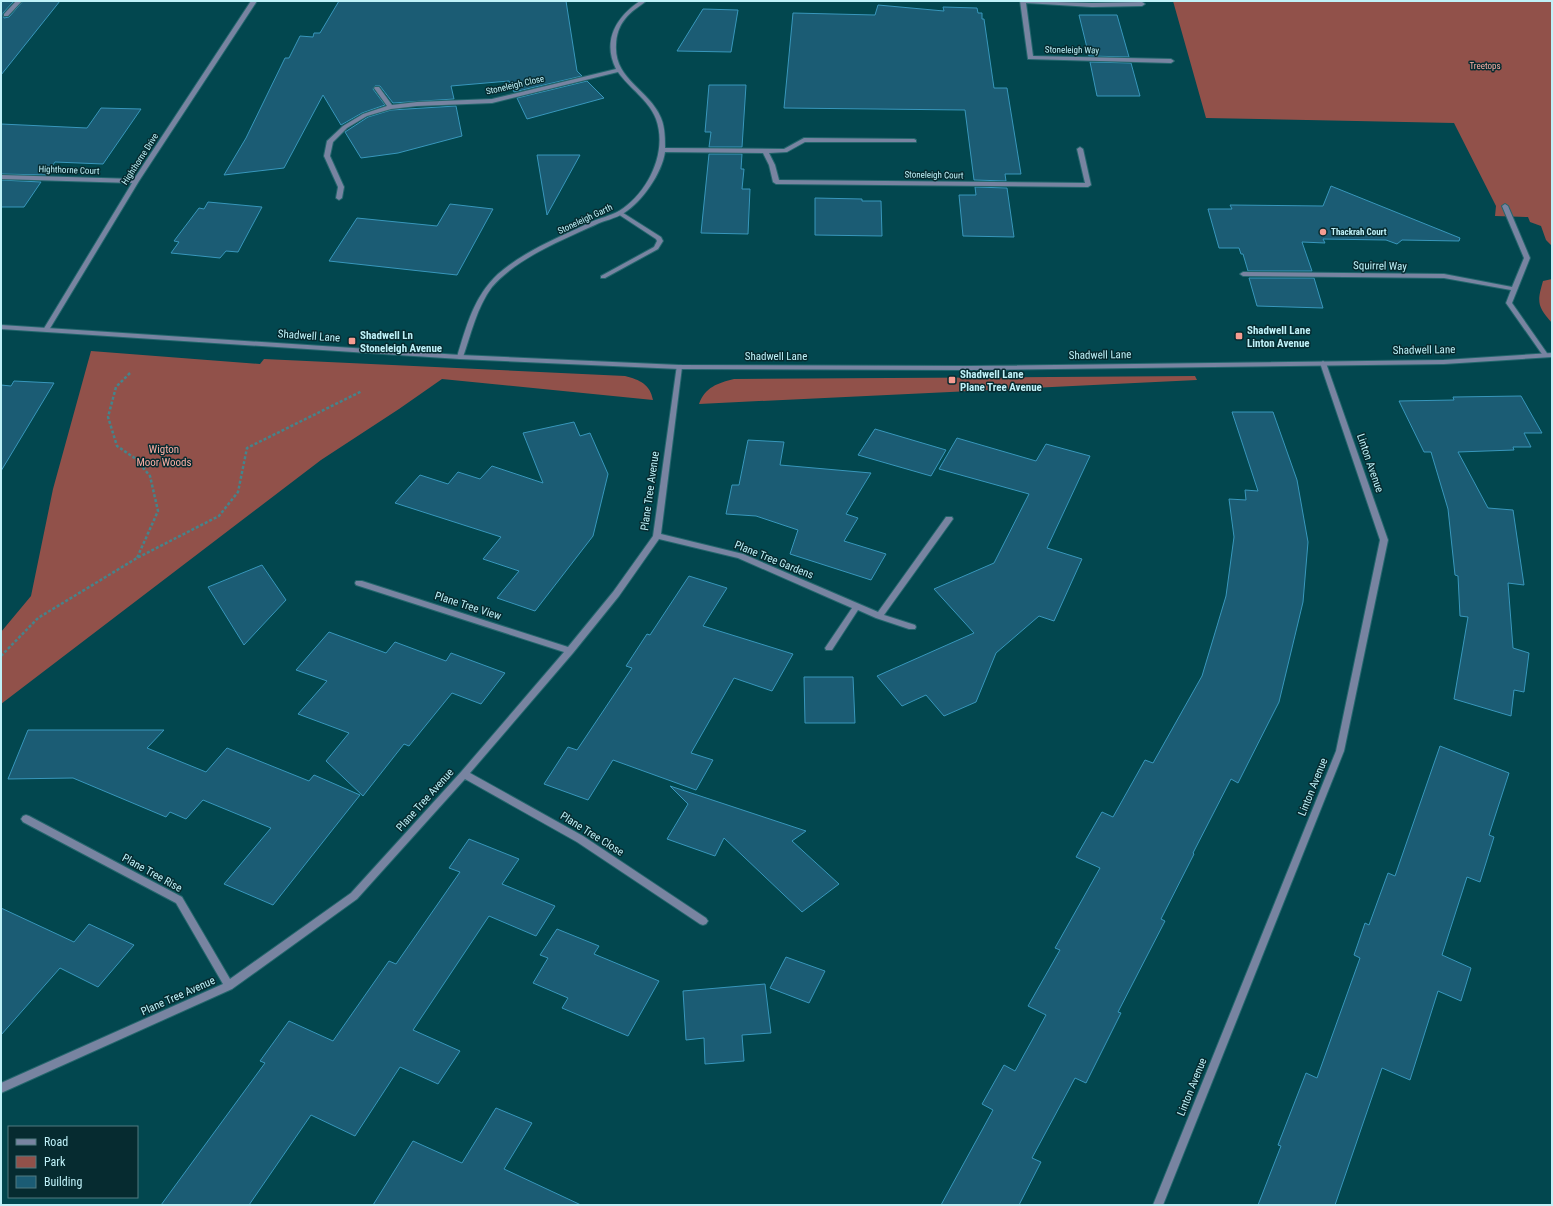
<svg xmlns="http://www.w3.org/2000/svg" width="1553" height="1206" font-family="'Roboto Condensed',sans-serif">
<rect width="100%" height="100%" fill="#02474f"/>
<!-- green -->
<path fill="#91514a" d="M1173 1H1552V246L1546 240 1541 226 1530 222 1528 217 1495 216 1496 206 1454 123 1206 118Z
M1552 279V323C1537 306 1537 302 1543 281Z
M91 351 260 364 264 359 625 376C640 380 650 384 653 400L442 379 399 409 321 460 1 704V632L31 596 53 489Z
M1195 376 1197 380 699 404C705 387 718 383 734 379Z"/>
<!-- building -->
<path fill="#1b5c74" stroke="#3897bc" d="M1 1H14L3 13 4 18 9 17 23 1H60L1 75Z
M339 1H566L577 71 582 76 514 92 509 81 451 86 454 99 393 103 380 86H375L373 89 385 105 362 113 341 125 323 95 284 168 224 175 246 138 285 58H289L300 36 313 37 314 33H320Z
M878 5 944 11 943 7 977 8 978 13H982V19H984L994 88H1007L1021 174H1005L1006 181 974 180 965 110 784 108 793 13 875 15Z
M703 9 738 10 731 52 677 51Z
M1079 15H1117L1129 57 1089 56Z
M1090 62 1131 63 1140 96H1097Z
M587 81 604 98 527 119 517 98Z
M709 85H746L742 147H709L711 132H705Z
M456 106 462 136 398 153 361 158 345 132 368 117 391 110Z
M101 108 141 109 103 164 55 162 46 175 1 174V124L87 128Z
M709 154H742L741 169H744L742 189H750L748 234 701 233Z
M537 155H580L547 215Z
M1 180 41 182 24 207H1Z
M1331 186 1460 238 1459 241 1402 240 1397 244 1386 240 1323 239 1325 243 1302 242 1312 271H1248L1243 254H1241L1239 248H1219L1208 209H1232L1230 205 1323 206Z
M975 187 1007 188 1014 237 963 236 959 195H976Z
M815 198 862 199V201H881L882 236 815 235Z
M208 202 262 207 238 252 226 251 220 258 171 253 179 242 174 241 199 208 204 209Z
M450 204 493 209 457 275 329 261 357 218 437 226Z
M1249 278H1314L1323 308 1257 306Z
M14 381 54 383 1 471V385L11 386Z
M1521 396 1542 433H1524L1531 447H1513L1514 450 1458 452 1488 508 1513 510 1524 585 1508 583 1513 648 1529 653 1524 692 1514 690 1511 716 1454 699 1468 617 1460 616 1458 576 1455 575 1448 509 1431 452H1424L1399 401 1454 400 1453 397Z
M1232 412H1273L1297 480 1308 542 1303 602 1279 702 1238 783 1231 779 1193 853 1194 854 1161 919 1165 921 1118 1012 1121 1013 1086 1083 1075 1078 1032 1158 1041 1162 1019 1205H941L993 1110 982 1104 1004 1065 1015 1071 1046 1015 1028 1006 1060 950 1055 948 1100 868 1076 857 1102 812 1113 817 1145 760 1153 763 1202 676 1226 596 1234 537 1229 499 1246 500 1245 490 1258 491Z
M574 422 580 436 590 433 608 474 593 536 535 611 497 598 519 571 483 559 501 537 395 503 420 475 448 484 458 472 480 479 492 466 543 483 523 433Z
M875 429 946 450 931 476 858 455Z
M957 438 1036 461 1046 444 1090 456 1047 548 1082 559 1054 621 1039 616 996 653 976 702 944 716 926 695 902 706 877 676 974 633 934 589 994 563 1029 494 939 469Z
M748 440 784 442 780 465 871 473 846 514 858 518 844 541 886 554 871 580 790 554 798 530 756 516 726 514 732 485H739Z
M262 565 286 600 244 645 208 587Z
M689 576 727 588 703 626 793 654 772 691 734 678 691 753 713 760 696 790 613 760 588 800 544 784 568 747 577 750 632 668 626 666 647 634 650 635Z
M329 632 386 653 395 642 446 661 451 653 505 673 481 704 452 693 409 746 404 744 363 796 326 761 349 733 298 714 327 681 296 670Z
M804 677H853L855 723H805Z
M28 730H164L147 748 206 772 227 748 309 781 314 775 360 795 273 905 224 884 271 828 203 800 186 819 170 812 166 817 73 778 8 779Z
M1440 746 1509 773 1489 835 1494 837 1480 882 1467 877 1442 955 1471 968 1461 1001 1438 991 1410 1080 1382 1068 1335 1205H1258L1281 1146 1278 1145 1306 1073 1317 1078 1360 958 1354 955 1365 923 1369 925 1388 873 1395 876Z
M670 786 806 831 792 841 839 884 802 912 724 838 715 856 667 839 688 804Z
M469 839 519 859 502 884 555 906 536 936 489 916 413 1030 460 1051 438 1084 400 1067 355 1136 311 1115 249 1205H161L265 1063 260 1061 289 1021 333 1041 389 961 396 964 460 872 449 868Z
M1 908 74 942 89 924 134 945 98 987 60 968 1 1035Z
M557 929 599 946 594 954 659 981 628 1036 562 1008 568 998 533 983 548 958 540 955Z
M786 957 825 971 809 1003 770 988Z
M765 984 771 1033 742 1035 744 1061 705 1064 704 1038 686 1040 683 991Z
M496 1108 532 1123 504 1169 581 1205H373L413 1141 462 1163Z"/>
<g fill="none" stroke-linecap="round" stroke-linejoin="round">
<!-- service casing -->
<g stroke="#24666d" stroke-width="2">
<path id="service" d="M620 211 661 237 663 241 658 249 605 278H601V276L654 247 657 241 656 239 618 214V212Z"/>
</g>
<!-- minor casing -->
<g stroke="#24666d" stroke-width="2">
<path id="minor" d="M16 1H22L8 16H4V14Z
M251 1H257L139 181 49 330 48 331H44L43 330 132 183 1 179V175L134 179Z
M640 1H646C639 7 631 11 625 19 619 26 616 36 616 45 614 80 649 89 661 118 665 127 665 139 665 148L784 149 804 138 914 139 916 140V142H805L787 152 769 153 775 165 779 180 1085 183 1077 149 1080 147 1083 149 1091 185 1088 187 776 184 773 182 769 165 763 153 665 152C662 173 642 202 624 213 615 219 605 220 595 225 562 240 517 258 492 287 477 307 471 334 463 357L460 359 458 358 457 357C466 327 474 296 498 274 524 251 560 237 591 222 600 218 610 216 619 211 648 193 668 152 656 119 649 100 629 88 618 72L492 103 417 106 391 109 367 116 347 128 333 142 330 156 344 187 342 198 339 200 336 198 338 187 324 156 327 141 343 126 363 114 387 106 374 88 375 87H379L392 105 417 102 492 99 616 69C602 41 616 17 640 1Z
M1020 1 1092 3 1142 2 1145 4 1142 6 1092 7 1026 3 1033 56 1171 59 1174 61 1171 63 1028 59Z
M1505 204 1508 206 1530 258 1512 303 1549 356 1548 357H1544L1506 303 1511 290 1444 278 1243 276 1240 274 1243 272 1444 274 1512 287 1524 258 1502 206Z
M1323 361 1326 363 1388 540 1344 751 1163 1205H1153L1336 751 1380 540 1320 363Z
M677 365H681L682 367 661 534 743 554 878 612 946 517H952L953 519 884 615 915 625 916 627 915 629H909L876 618 858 610 832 650H826L825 648 852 608 738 558 659 539 619 596 573 653 470 773 583 836 706 918 708 921 706 924 703 925 700 924 577 842 465 779 357 899 232 989 1 1093V1083L223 984 176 903 23 822 21 819 23 816 26 815 29 816 182 897 230 979 351 893 461 772 564 652 356 585 355 583 356 581H362L568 647 613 592 653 536Z"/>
</g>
<!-- tertiary casing -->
<g stroke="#24666d" stroke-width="2">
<path id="tertiary" d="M1 325 460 355 679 365 969 366 1444 360 1552 353V357L1444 364 969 370 679 369 460 359 1 329Z"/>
</g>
<!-- path -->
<path stroke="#45848b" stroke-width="2.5" stroke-dasharray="3 2" stroke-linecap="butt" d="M130 373 116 387 108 417 117 446 136 459 150 476 158 511 137 558
M1 656 38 618 137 558 219 516 238 492 247 448 362 391"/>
<!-- service -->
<use href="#service" fill="#7884a1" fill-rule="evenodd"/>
<!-- minor -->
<use href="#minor" fill="#7884a1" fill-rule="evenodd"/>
<!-- tertiary -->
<use href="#tertiary" fill="#7884a1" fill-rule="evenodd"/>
</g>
<!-- markers -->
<g fill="#f59c91" stroke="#062b30" stroke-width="1.5">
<circle cx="1323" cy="232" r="4"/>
<rect x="1235" y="332" width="8" height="8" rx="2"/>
<rect x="348" y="337" width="8" height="8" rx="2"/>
<rect x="948" y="376" width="8" height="8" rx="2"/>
</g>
<g text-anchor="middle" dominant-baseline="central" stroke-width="3" stroke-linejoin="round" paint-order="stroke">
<!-- far-street labels -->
<g font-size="9" fill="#bff1f8" stroke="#062b30">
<text transform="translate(1072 50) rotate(1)">Stoneleigh Way</text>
<text transform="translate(515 85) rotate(-13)">Stoneleigh Close</text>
<text transform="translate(140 159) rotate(-57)">Highthorne Drive</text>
<text transform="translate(69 170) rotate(2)">Highthorne Court</text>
<text transform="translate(934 175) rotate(1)">Stoneleigh Court</text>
<text transform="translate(585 219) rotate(-25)">Stoneleigh Garth</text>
</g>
<!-- far-park labels -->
<g font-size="9" fill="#fbaea4" stroke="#062b30">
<text x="1485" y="66">Treetops</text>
</g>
<!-- far-poi labels -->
<g font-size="9" font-weight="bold" fill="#bff1f8" stroke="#062b30" text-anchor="start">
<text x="1331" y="232">Thackrah Court</text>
</g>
<!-- street labels -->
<g font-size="11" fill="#bff1f8" stroke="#062b30">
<text transform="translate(1380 266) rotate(1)">Squirrel Way</text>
<text transform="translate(309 336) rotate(4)">Shadwell Lane</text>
<text transform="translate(1424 350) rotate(-1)">Shadwell Lane</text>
<text transform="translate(1100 355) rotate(-1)">Shadwell Lane</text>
<text x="776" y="356">Shadwell Lane</text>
<text transform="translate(1370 463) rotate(71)">Linton Avenue</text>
<text transform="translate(650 491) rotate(-82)">Plane Tree Avenue</text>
<text transform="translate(774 560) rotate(22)">Plane Tree Gardens</text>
<text transform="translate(468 606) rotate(18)">Plane Tree View</text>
<text transform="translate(1313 787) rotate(-68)">Linton Avenue</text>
<text transform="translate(425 800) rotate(-48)">Plane Tree Avenue</text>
<text transform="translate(592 834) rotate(32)">Plane Tree Close</text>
<text transform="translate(152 873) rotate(29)">Plane Tree Rise</text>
<text transform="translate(178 996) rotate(-24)">Plane Tree Avenue</text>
<text transform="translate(1192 1087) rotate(-68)">Linton Avenue</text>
</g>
<!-- poi labels -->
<g font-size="11" font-weight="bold" fill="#bff1f8" stroke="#062b30" text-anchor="start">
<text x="1247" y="330">Shadwell Lane<tspan x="1247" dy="13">Linton Avenue</tspan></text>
<text x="360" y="335">Shadwell Ln<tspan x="360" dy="13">Stoneleigh Avenue</tspan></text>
<text x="960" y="374">Shadwell Lane<tspan x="960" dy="13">Plane Tree Avenue</tspan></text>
</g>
<!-- park labels -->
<g font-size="11" fill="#fbaea4" stroke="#062b30">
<text x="164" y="449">Wigton<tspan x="164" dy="13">Moor Woods</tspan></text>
</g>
</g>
<!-- border -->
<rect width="1553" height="1206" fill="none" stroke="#bff1f8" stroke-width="4"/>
<!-- legend -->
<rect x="8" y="1126" width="130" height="72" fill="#062b30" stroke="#507a80"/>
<rect x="16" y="1139" width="20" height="6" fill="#7884a1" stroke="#507a80"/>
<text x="44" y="1146" font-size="12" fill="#bff1f8">Road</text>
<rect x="16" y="1156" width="20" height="12" fill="#91514a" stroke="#507a80"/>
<text x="44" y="1166" font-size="12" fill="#bff1f8">Park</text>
<rect x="16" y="1176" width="20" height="12" fill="#1b5c74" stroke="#507a80"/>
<text x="44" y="1186" font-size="12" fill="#bff1f8">Building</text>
</svg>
